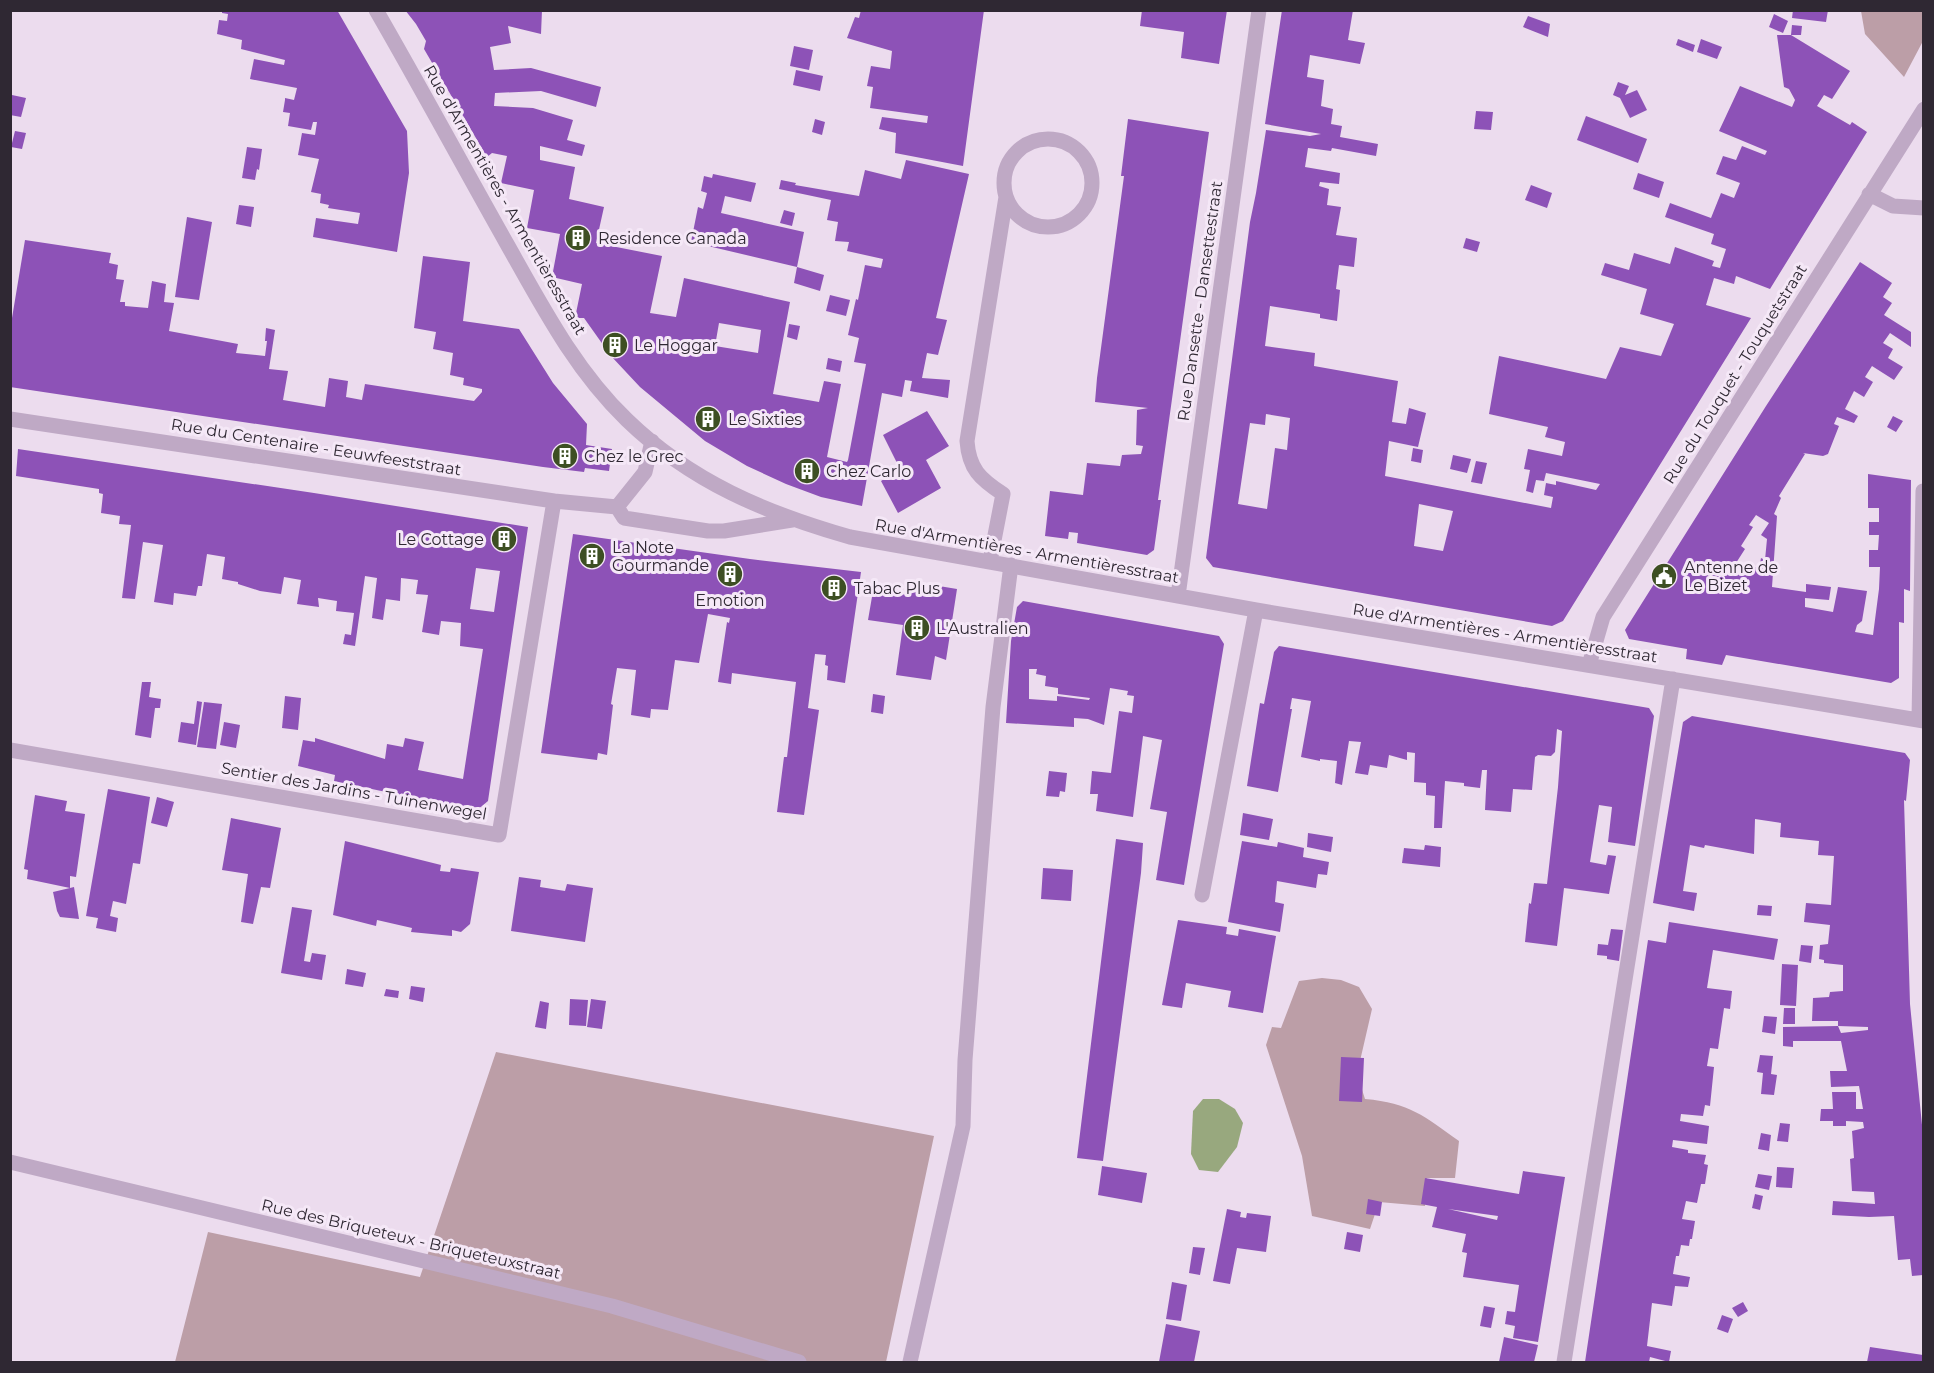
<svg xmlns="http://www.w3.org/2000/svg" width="1934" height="1373" font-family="Montserrat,sans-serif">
<rect width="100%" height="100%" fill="#ecdcee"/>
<!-- green -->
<path fill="#bc9ea7" d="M1861 11H1923V41L1904 77 1865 34Z
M1322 978 1341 980 1359 987 1372 1009 1357 1074 1365 1099C1410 1103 1424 1116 1459 1141L1455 1178H1427L1425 1206 1379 1202 1370 1229 1312 1216 1302 1156 1266 1045 1272 1027 1281 1028 1299 981Z
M496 1052 934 1136 886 1362H175L208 1232 420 1277Z"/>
<!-- water -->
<path fill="#98a87e" d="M1203 1099H1219L1235 1109 1243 1123 1237 1147 1218 1172 1199 1170 1191 1154 1193 1111Z"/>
<!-- building -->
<path fill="#8d52b7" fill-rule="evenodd" d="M222 10H337L407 131 409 173 397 252 313 237 316 218 358 224 360 213 328 208 329 205 320 203 321 194 311 192 319 159 298 155 302 133 315 135 317 122H313L311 130 288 126 290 113 283 112 285 100V98L294 100 297 88 250 79 254 59 284 65 285 60 241 49 242 40 217 34 219 20 227 21 228 14 222 13Z
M405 10H542L541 34 508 26 511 43 490 47 494 70 531 68 601 87 596 107 541 91 495 93 494 106 533 108 573 120 567 140 585 145 582 156 540 146V160L575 167 569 199 604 207 596 243 662 256 650 313 676 317 684 278 790 302 773 394 819 402 824 381 841 384 827 457 847 462 848 460 866 364 854 362 859 338 848 335 856 299 858 300 865 265 881 268 883 259 847 251 849 242 835 241 838 222 827 220 831 200 779 189 781 180 796 183 795 185 859 196 865 170 901 179 906 160 969 174 936 318 947 320 938 355 927 353 922 378 950 380 948 398 910 391 912 381 905 380 902 397 882 393 862 506 821 497 786 484 747 466 705 441 640 387 611 356 584 318H575L582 284 552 277 560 234 527 228 534 190 501 183 507 156 492 153 487 157 424 49 426 41 416 24ZM719 323 761 330 758 353 715 346Z
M861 10 929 12V10H984L963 166 895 153 896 133 879 129 882 117 927 123 928 116 870 108 873 87 867 86 871 66 890 69 892 51 847 38 855 17 859 18Z
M1142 10H1227L1219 64 1181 58 1184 32 1140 26Z
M1282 10H1353L1348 40 1365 43 1360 64 1310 55 1307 77 1324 80 1321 106 1333 109 1331 124 1342 126 1340 137 1378 144 1376 156 1332 148 1331 151 1308 148 1305 167 1340 173 1339 184 1320 182 1319 186 1329 189 1327 205 1341 207 1336 235 1357 238 1354 267 1339 265 1336 289 1340 290 1337 321 1320 318V314L1270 306 1265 346 1315 353 1314 366 1398 381 1392 422 1406 424 1409 408 1426 413 1418 447 1389 441 1385 476 1551 508 1553 497 1544 495 1546 483 1556 485V481L1596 490 1600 484 1546 473 1544 481 1536 480 1533 493 1526 491 1530 470 1524 469 1528 449 1562 456 1565 442 1545 437 1548 427 1489 414 1499 356 1606 379 1620 347 1661 356 1674 324 1640 314 1647 289 1601 275 1605 263 1629 270 1634 253 1670 264 1675 247 1714 261 1712 266 1720 268 1726 249 1711 244 1714 234 1665 217 1670 203 1711 218 1721 193 1734 198 1740 183 1716 174 1723 156 1736 160 1742 146 1765 155 1767 151 1719 131 1740 86 1792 107 1795 100 1789 89 1784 87 1777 35H1791L1850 71 1832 99 1824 95 1817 106 1850 125 1852 122 1867 132 1770 289 1736 276 1734 284 1714 278 1706 305 1751 318 1563 621 1552 626 1213 567 1206 558 1250 222 1256 193 1266 130 1310 136 1321 134 1265 124ZM1266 414 1290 418 1287 450 1275 448 1267 509 1238 504 1250 423 1265 425ZM1419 504 1453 511 1443 551 1414 546Z
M1793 10H1828L1826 22 1792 18Z
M1774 14 1788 21 1783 33 1769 27Z
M1528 16 1550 24 1548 37 1523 27Z
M1792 25 1802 26 1801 35H1791Z
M1678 39 1695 45 1693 52 1676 45Z
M1701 39 1722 47 1717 59 1697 52Z
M794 46 813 50 809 70 790 66Z
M796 70 823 76 820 91 793 85Z
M1618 82 1629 86 1625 95 1637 90 1647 110 1630 118 1620 98 1613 95Z
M12 95 26 98 21 117 10 115Z
M1476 111 1493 112 1491 130 1474 129Z
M1586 116 1647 139 1638 163 1577 140Z
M815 119 825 122 822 135 812 132Z
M1128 119 1209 132 1158 500H1161L1154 550 1147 555 1077 543 1078 533 1069 532 1068 539 1045 536 1050 491 1083 495 1087 463 1120 466 1122 455 1141 454 1143 446 1136 445 1137 410 1148 408 1095 402 1097 378 1124 176H1121Z
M15 131 26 133 22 149 11 147Z
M247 147 262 149 259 170 257 169 255 180 242 178Z
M1638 173 1664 182 1659 198 1633 189Z
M713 174 756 183 751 202 725 196 721 213 804 232 797 267 691 242 698 207 703 209 707 193 701 191 704 176 712 178Z
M1531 185 1552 193 1547 208 1525 200Z
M239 205 254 207 251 227 236 224Z
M784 210 795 213 792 226 780 223Z
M187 217 212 222 199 300 175 297Z
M1466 238 1480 242 1477 252 1463 248Z
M25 240 111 253 109 263 118 265 116 279 124 280 120 302H125V306L148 308 152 281 166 284 164 302 174 303 169 331 238 344 236 353 265 356 267 341H265L266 328 275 330 269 369 288 371 283 400 325 407 329 378 348 381 346 397 362 400 365 384 474 401 482 392V389L463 385 464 378 450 375 453 353 433 349 436 332 414 328 423 256 470 262 463 321 519 329 553 383 587 424 586 445 612 449 609 471 585 468 584 472 543 467 10 387V330Z
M1860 262 1892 283 1883 297 1892 303 1884 315 1911 332V347L1890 333 1883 343 1893 349 1888 358 1903 367 1894 380 1872 366 1865 377 1873 382 1864 397 1854 391 1845 409 1858 416 1854 423 1837 417 1834 424 1839 426 1828 454 1823 456 1803 453 1805 454 1779 496 1781 498 1774 514 1777 516 1772 587 1806 592V584L1831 587 1829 600 1805 598V607L1833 612 1838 587 1867 591 1862 621 1857 625 1855 632 1873 635 1879 589 1880 567H1869V550H1878L1879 535H1869V522H1879V508H1868V474L1911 480 1910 591 1904 589V623L1899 622V678L1891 683 1726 655 1722 665 1686 659 1687 649 1629 639 1625 630 1766 406ZM1756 515 1769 523 1761 535 1767 539 1765 560 1761 558 1759 568 1736 563 1745 549 1741 546 1753 527 1749 525Z
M797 267 824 275 820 291 794 283Z
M830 295 850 300 846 316 826 311Z
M789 324 800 326 797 340 787 337Z
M828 358 842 361 840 372 826 369Z
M927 411 949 446 926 460 941 488 898 513 881 481 900 469 883 435Z
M1893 416 1903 421 1896 432 1887 427Z
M1413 448 1423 450 1421 463 1411 461Z
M18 449 314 493 528 527 488 801 476 811 334 781 335 775 298 766 303 740 315 742V738L385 759 387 744 403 747 405 738 424 742 418 770 463 779 483 649 460 646 461 623 441 621 439 635 422 632 428 595 416 594 418 580 401 578 400 601 386 599 383 620 372 618 377 578 365 576 355 646 343 644 345 634 351 635 354 613 336 611 337 601 318 598 319 607 297 604 301 580 284 577 281 594 260 591 238 584V582L222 579 225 557 207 554 202 586H198L196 596 174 593 173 605 154 602 163 545 143 542 135 599 122 598 131 525 119 524 120 516 101 513 103 494 99 493V489L16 476ZM476 568 500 571 494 612 470 609Z
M1453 455 1471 459 1467 473 1450 469Z
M1476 461 1487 463 1482 484 1471 482Z
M573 534 750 559 861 572 845 683 827 680 828 666 825 665 826 655 815 654 808 708 819 710 804 815 777 812 784 757H787L796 682 732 673 731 684 718 682 727 622 729 623 730 618 708 614 699 663 675 660 668 710 651 709 650 718 631 715 636 670 617 668 611 704 613 705 607 755 598 753 597 760 541 753Z
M915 582 957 589 946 660 935 656 931 680 896 675 903 625 868 620 873 591 908 595 909 589Z
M1023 601 1219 636 1224 644 1184 885 1156 880 1167 812 1150 809 1162 740 1143 736 1133 817 1096 811 1098 794H1090L1092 771 1111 773 1119 711 1132 713 1134 696 1127 695 1128 691 1110 688 1104 725 1088 719 1074 718V727L1006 723 1011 641 1017 607ZM1029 669H1037L1036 674 1046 676 1045 686 1058 688V694L1090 698 1089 700 1057 696V701L1029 699Z
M1279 646 1649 708 1654 716 1635 846 1608 842 1612 807 1599 805 1590 862 1606 865 1608 855 1616 856 1609 894 1564 888 1557 946 1525 942 1529 903 1531 904 1534 883 1547 884 1558 787 1562 731 1557 729 1555 752 1551 756 1538 755 1535 757 1532 790 1513 789 1511 812 1485 810 1487 770H1482L1480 788 1464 786V783L1445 781 1442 828H1434L1435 796 1426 795V783L1414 782 1415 753 1407 752V760L1389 755 1387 768 1370 765 1368 775 1355 773 1361 742 1349 741 1342 785 1335 783 1337 761 1320 759V761L1301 757 1311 701 1292 698 1290 709H1292L1278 792 1247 786 1260 703 1264 704 1274 652Z
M142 682H151L149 697 161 699 160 708H155L151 738 135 735Z
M873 694 885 696 883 714 871 712Z
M285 696 301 698 298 730 282 728Z
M197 701 202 702 196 745 178 742 181 722 194 724Z
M204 702 222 704 216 749 197 747Z
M1692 716 1905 753 1910 760 1906 801 1904 800 1910 1004 1923 1135V1275L1912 1276 1910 1259 1898 1260 1894 1216 1869 1217 1832 1215 1833 1201 1875 1204 1874 1192 1852 1191 1850 1159 1854 1158 1852 1131 1864 1128 1863 1122 1846 1121V1126H1833V1121H1820L1821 1109H1833L1832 1092H1856V1109H1863L1859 1086 1831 1087 1830 1071H1847L1841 1041H1793V1047L1783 1046V1027L1838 1026 1841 1033 1868 1030V1027L1838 1026V1021H1812L1813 998 1829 997 1830 992 1843 991V965L1824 963V960L1819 959 1820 945 1828 944 1830 925 1804 922 1806 903 1831 905 1834 856 1818 855 1819 841 1780 837 1781 823 1755 819 1754 854 1705 845 1704 848 1690 845 1683 891 1697 893 1694 911 1653 903 1683 722Z
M224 722 240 725 236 748 220 745Z
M1049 771 1067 773 1065 792 1060 791 1059 797 1046 796Z
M108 789 150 797 140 864 133 863 126 904 113 901 110 916 118 918 116 932 96 928 98 918 86 916Z
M35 795 67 801 65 811 85 814 76 877 70 876V888L74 887 79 919 60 917 57 911 53 892 70 888 27 879 28 870 24 869Z
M157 797 174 802 167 827 151 823Z
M1243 813 1273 819 1269 840 1240 835Z
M231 818 281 828 270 888 261 887 253 924 241 922 248 874 222 870Z
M1308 833 1333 837 1331 852 1307 847Z
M1116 839 1143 843 1141 873 1103 1161 1077 1158Z
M345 841 441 865 440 871 450 872 451 868 479 872 470 924 461 932 452 930V936L411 932 412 928 377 920 376 926 333 915Z
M1242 841 1277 847 1278 842 1304 848 1303 857 1329 862 1327 875 1318 874 1316 888 1277 881 1275 902 1284 904 1280 932 1228 922Z
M1425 845 1441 847 1440 867 1402 863 1404 848 1424 850Z
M1043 868 1073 870 1071 901 1041 899Z
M519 877 541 880 540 887 565 891 567 884 593 888 585 942 511 931Z
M1758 905 1772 906 1771 916 1757 915Z
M292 907 312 910 304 961 310 962 312 953 326 955 322 980 281 973Z
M1178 920 1227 927 1226 934 1238 936 1239 929 1276 936 1263 1013 1228 1007 1231 991 1186 983 1182 1008 1162 1005Z
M1669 922 1778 939 1774 960 1713 950 1707 988 1732 991 1730 1009 1724 1008 1718 1049 1710 1048 1707 1066 1714 1067 1710 1106 1705 1105 1703 1116 1681 1114 1680 1121 1709 1126 1707 1144 1673 1140 1672 1147 1688 1150V1153L1706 1155 1704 1164 1708 1165 1705 1184H1701L1697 1203 1686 1201 1682 1219 1695 1221 1692 1239H1690L1689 1246 1681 1245 1679 1256H1676L1673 1274 1690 1277 1688 1287 1675 1286 1672 1306 1652 1303 1647 1346 1671 1351 1669 1362 1650 1357 1649 1362H1585L1648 940 1666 943Z
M1611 929 1623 930 1619 961 1607 959V956L1597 955 1598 944 1608 945Z
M1801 945 1813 946 1811 963 1799 961Z
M1782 964 1798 965 1796 1006 1780 1005Z
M347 969 366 973 363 987 345 984Z
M411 986 425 988 423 1002 409 999Z
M386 989 399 991 398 998 384 996Z
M570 999 588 1000 586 1026 569 1025Z
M591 999 606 1001 602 1029 587 1027Z
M540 1001 549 1003 546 1029 535 1027Z
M1784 1008H1795V1024H1783Z
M1764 1016 1777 1017 1775 1034 1762 1032Z
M1760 1055 1773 1056 1771 1074 1777 1075 1774 1095 1761 1094 1763 1073 1757 1072Z
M1341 1057 1364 1058 1362 1102 1339 1101Z
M1780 1123 1790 1124 1788 1142 1777 1141Z
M1761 1133 1771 1135 1769 1151 1758 1149Z
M1102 1166 1147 1173 1142 1203 1098 1195Z
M1777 1167 1794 1168 1792 1188 1776 1187Z
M1523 1171 1565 1177 1538 1342 1513 1338 1515 1326 1505 1324 1507 1311 1515 1312 1519 1285 1463 1277 1467 1253 1462 1252 1466 1234 1432 1227 1437 1207 1421 1204 1425 1178 1519 1194ZM1448 1209 1498 1216 1497 1220Z
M1758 1174 1772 1176 1769 1190 1755 1187Z
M1755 1194 1763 1196 1760 1210 1752 1208Z
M1368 1199 1382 1202 1380 1216 1366 1214Z
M1227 1209 1241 1212 1240 1217 1246 1218 1247 1213 1271 1216 1266 1252 1237 1248 1230 1284 1213 1281Z
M1347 1232 1363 1235 1360 1252 1344 1249Z
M1193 1247 1205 1248 1200 1275 1189 1273Z
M1172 1282 1187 1285 1181 1321 1166 1319Z
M1743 1302 1748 1311 1738 1317 1732 1308Z
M1484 1306 1495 1308 1491 1328 1480 1326Z
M1722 1315 1733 1319 1728 1333 1717 1329Z
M1166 1324 1200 1331 1194 1362H1159Z
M1504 1337 1538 1345 1534 1362H1499Z
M1870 1347 1923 1355V1362H1867Z"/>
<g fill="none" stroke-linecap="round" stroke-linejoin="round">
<!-- minor -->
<path stroke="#bfa9c5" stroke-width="15" d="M376 10C421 88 463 166 507 244 542 306 575 370 627 420 691 482 766 513 850 537L1256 610 1924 721
M1004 183a44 44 0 1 1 88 0a44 44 0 1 1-88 0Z
M1869 194 1893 206 1924 208
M10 419 554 501 617 507
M617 507 624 518 708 531H724L792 520
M617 507 645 472 652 441
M990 561 1003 494C980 479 969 469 967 441L1006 197
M1178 596 1259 10
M1589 665 1603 617 1924 109
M1919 720 1923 491
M10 750 499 835 554 501
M1202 895 1256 610
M10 1162 612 1306 799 1362
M910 1362 963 1126 965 1060 993 707 1011 565
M1564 1362 1673 679"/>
</g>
<!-- icons -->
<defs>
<g id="building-disc" transform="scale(1.35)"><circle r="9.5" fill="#3d4f23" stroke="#f5e8f7"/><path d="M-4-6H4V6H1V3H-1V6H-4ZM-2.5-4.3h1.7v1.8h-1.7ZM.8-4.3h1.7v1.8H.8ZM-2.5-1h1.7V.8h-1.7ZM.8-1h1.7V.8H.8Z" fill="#fff"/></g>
<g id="civic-disc" transform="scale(1.35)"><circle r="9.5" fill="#3d4f23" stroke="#f5e8f7"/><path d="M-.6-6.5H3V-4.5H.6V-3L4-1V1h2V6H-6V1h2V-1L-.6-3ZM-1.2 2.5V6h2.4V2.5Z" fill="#fff"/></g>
</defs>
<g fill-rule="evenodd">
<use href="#building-disc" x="578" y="238"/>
<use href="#building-disc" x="615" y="345"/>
<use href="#building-disc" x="708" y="419"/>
<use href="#building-disc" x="565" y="456"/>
<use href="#building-disc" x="807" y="471"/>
<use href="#building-disc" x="504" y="539"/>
<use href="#building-disc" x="592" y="556"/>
<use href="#building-disc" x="730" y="574"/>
<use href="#civic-disc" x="1664" y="576"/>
<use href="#building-disc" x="834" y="588"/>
<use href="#building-disc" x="917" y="628"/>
</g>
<g text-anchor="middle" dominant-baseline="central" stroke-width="6" stroke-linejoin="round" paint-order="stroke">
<!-- street labels -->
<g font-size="16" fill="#2f2833" stroke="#f5e8f7">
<text transform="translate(505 200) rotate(60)">Rue d'Armentières - Armentièresstraat</text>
<text transform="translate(1200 301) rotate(-82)">Rue Dansette - Dansettestraat</text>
<text transform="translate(1735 374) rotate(-58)">Rue du Touquet - Touquetstraat</text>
<text transform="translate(316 447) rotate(9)">Rue du Centenaire - Eeuwfeeststraat</text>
<text transform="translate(1027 551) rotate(10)">Rue d'Armentières - Armentièresstraat</text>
<text transform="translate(1505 633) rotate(9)">Rue d'Armentières - Armentièresstraat</text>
<text transform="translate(354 791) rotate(10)">Sentier des Jardins - Tuinenwegel</text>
<text transform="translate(411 1239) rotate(13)">Rue des Briqueteux - Briqueteuxstraat</text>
</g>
<!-- poi labels -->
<g font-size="16" fill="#2f2833" stroke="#f5e8f7" text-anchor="start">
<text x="598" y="238">Residence Canada</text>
<text x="634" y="345">Le Hoggar</text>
<text x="728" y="419">Le Sixties</text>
<text x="584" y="456">Chez le Grec</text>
<text x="826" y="471">Chez Carlo</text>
<text x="484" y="539" text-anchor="end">Le Cottage</text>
<text x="612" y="547">La Note<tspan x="612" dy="18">Gourmande</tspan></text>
<text x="1684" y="567">Antenne de<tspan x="1684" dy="18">Le Bizet</tspan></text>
<text x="854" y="588">Tabac Plus</text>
<text x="730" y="600" text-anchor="middle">Emotion</text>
<text x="936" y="628">L'Australien</text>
</g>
</g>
<!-- border -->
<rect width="1934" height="1373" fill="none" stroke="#2f2833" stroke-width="24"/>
</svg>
